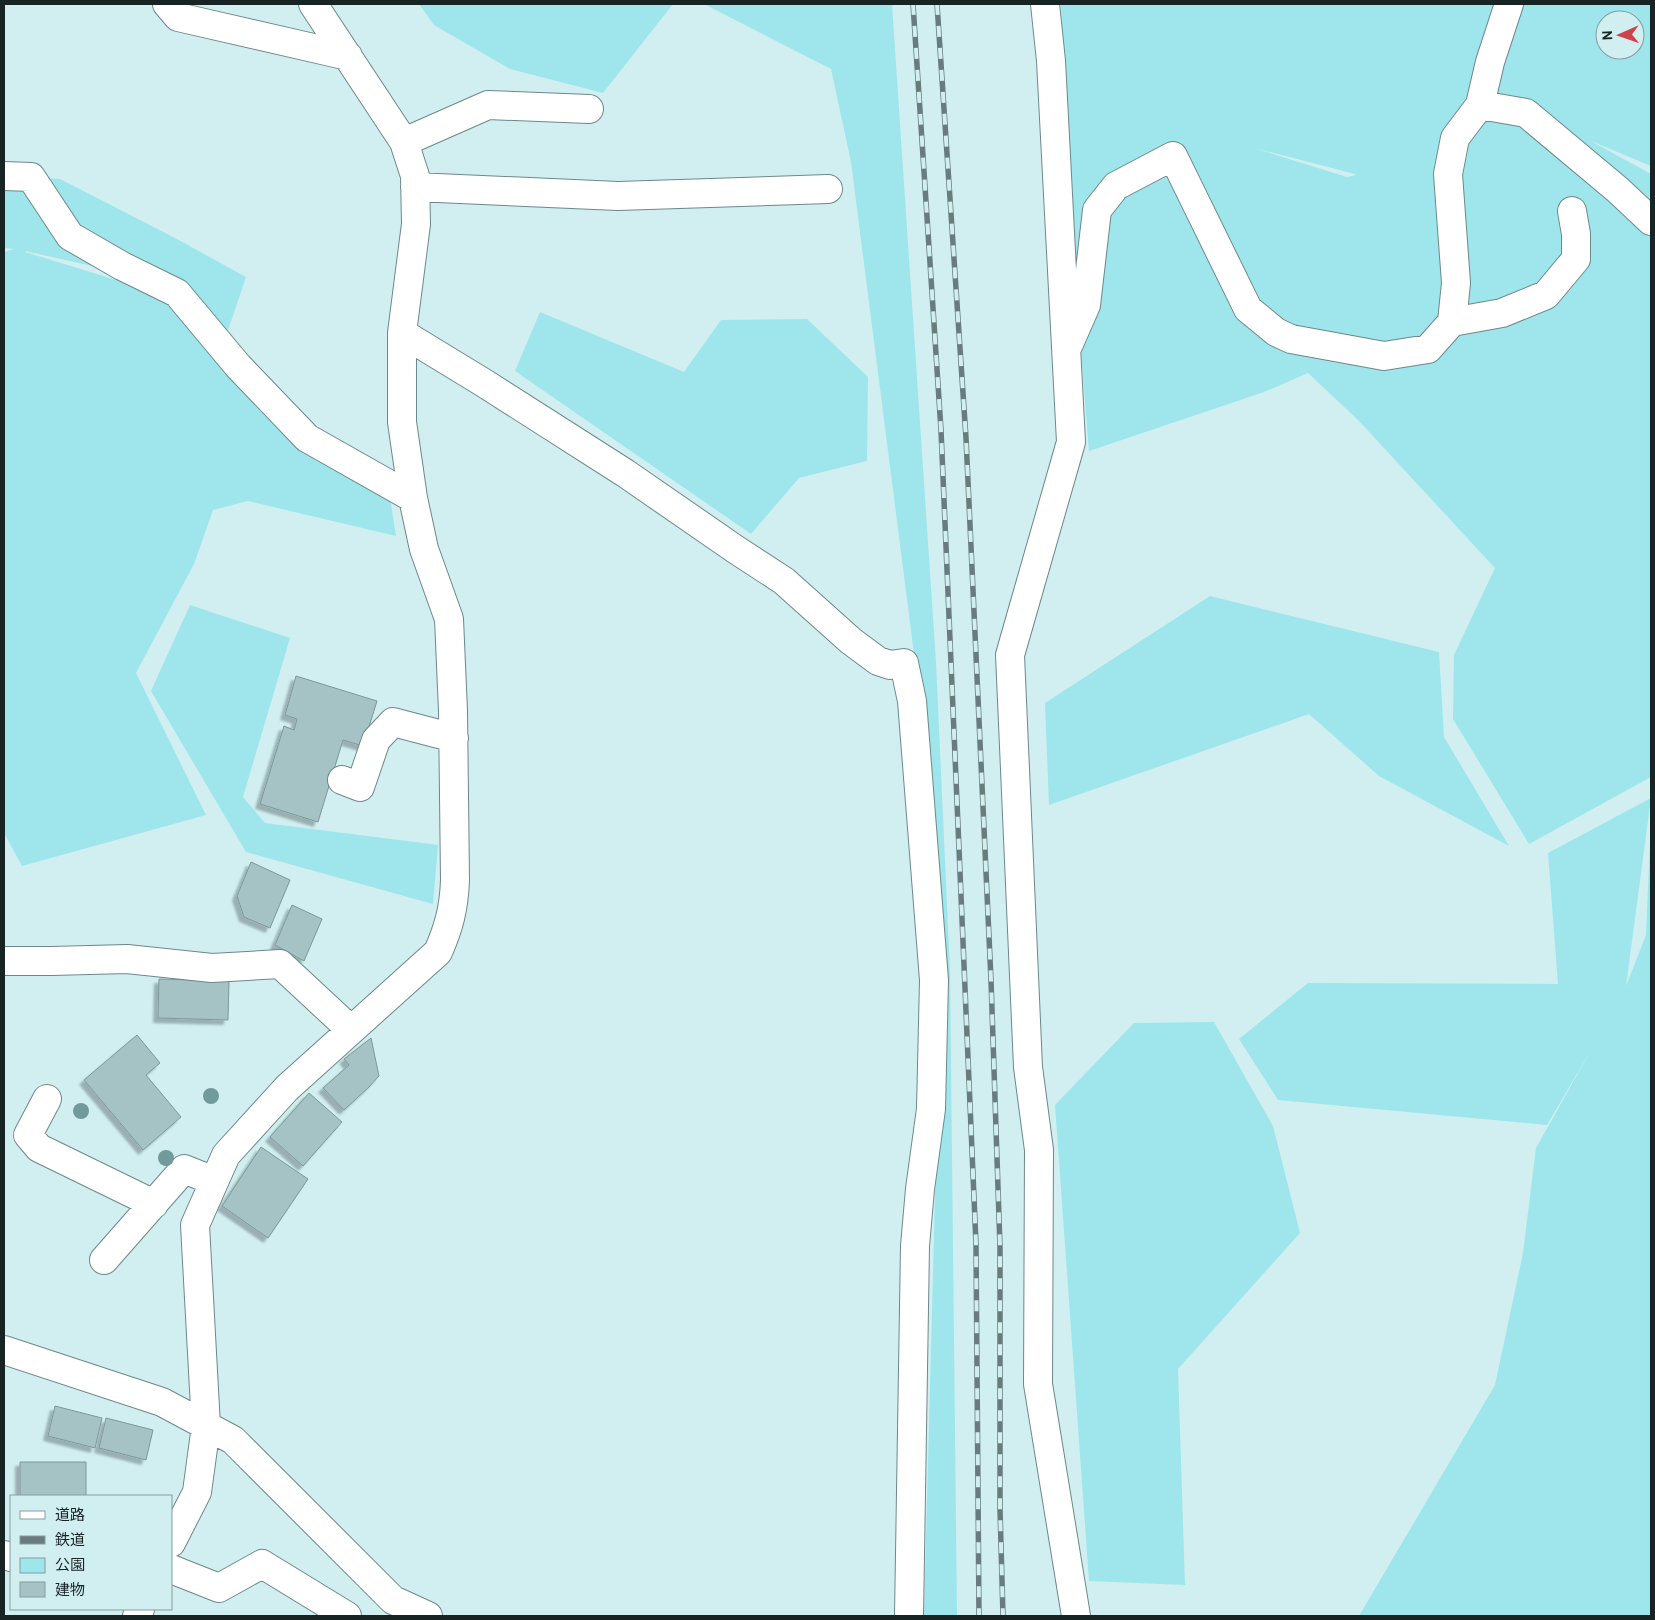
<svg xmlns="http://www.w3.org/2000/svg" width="1655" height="1620" font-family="Overpass,'Noto Sans JP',sans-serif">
<defs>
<filter id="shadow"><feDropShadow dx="-4.5" dy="4.5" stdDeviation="1" flood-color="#0004"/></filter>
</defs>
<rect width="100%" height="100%" fill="#d1eff1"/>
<!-- green -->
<path fill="#9ee6eb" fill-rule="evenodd" d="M419 4H673L603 93 510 69 434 25Z
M704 4H892L936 662 950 970 957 1616H924L941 969 920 687 913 646 851 162 831 69Z
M1061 4H1651V166L1591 141 1651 174V777L1529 844 1453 719 1454 655 1495 568 1358 420 1308 373 1264 392 1089 451C1077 302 1064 153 1061 4ZM1605 20H1635V50H1605ZM1254 148 1355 174 1356 175 1347 177Z
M4 176 60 179 175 238 246 277 225 339 175 300 390 498 396 536 248 501 213 510 194 564 136 673 206 815 22 866 4 833V252L14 249 4 248ZM25 251 146 278 169 296 25 252Z
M540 312 684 372 721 320 807 319 868 377 867 461 799 478 751 534 515 371Z
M1210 596 1439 652 1444 737 1509 846 1379 776 1309 714 1049 805 1045 703Z
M190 605 290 638 243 797 265 823 438 845 433 904 246 852 151 691Z
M1651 798 1626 986 1646 935 1651 817V1616H1359L1495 1385 1523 1253 1536 1148 1591 1050 1547 1125 1278 1100 1239 1039 1308 983 1558 984 1548 853Z
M1214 1022 1273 1126 1300 1233 1178 1369 1185 1585 1089 1581 1055 1105 1134 1023Z"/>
<!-- building -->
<path fill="#a5c2c4" stroke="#7c9899" filter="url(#shadow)" d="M296 676 377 701 363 746 343 740 318 822 260 804 284 726 294 730 297 719 285 715Z
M251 862 290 880 270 928 244 917 237 896Z
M292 905 322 919 304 961 275 945Z
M159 979 229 981 228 1020 158 1018Z
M137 1035 160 1063 146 1075 181 1117 143 1150 84 1080Z
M371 1038 379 1076 369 1087 344 1110 323 1088 349 1065 344 1059Z
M309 1093 342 1122 303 1166 270 1137Z
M261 1147 308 1179 268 1238 222 1206Z
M55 1406 102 1418 95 1448 48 1436Z
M106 1418 153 1430 146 1460 99 1448Z
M20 1462H86V1496H20Z"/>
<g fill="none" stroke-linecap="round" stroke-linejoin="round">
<!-- minor casing -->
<g stroke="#6d888a" stroke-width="30">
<path id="minor" d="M167 4 178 17 348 56
M1045 4 1051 61 1071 442 1010 655 1028 1067 1039 1150 1038 1384 1076 1616
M1480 105 1526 113 1618 190 1651 221
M404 142 488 105 589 109
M4 176 31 177 70 236 122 266 177 293 238 366 307 438 413 498
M415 187 618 196 828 189
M1452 322 1502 313 1546 295 1576 259V234L1572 211
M402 333 484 383 625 473 735 549 784 581 851 641 878 661 890 665 904 663 912 701 934 980 931 1109 920 1189 915 1246 909 1616
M1068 346 1086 305 1097 210 1116 186 1173 156 1248 309 1276 332 1291 339 1384 356 1428 349 1452 322 1456 283 1448 174 1455 138 1480 105 1490 62 1509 4
M342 780 360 787 376 740 393 722 454 738
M4 961H52L127 959 212 968 280 964 351 1030
M47 1099 28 1135 39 1148 154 1204
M104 1260 184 1169 214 1181
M4 1350 162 1402 233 1440 393 1600 428 1616
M171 1543 197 1492 206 1426 195 1225 226 1155 287 1088 438 952C449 927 454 908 455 880L453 711 449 619 424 549 413 498 402 422V333L416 224 415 176 404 142 313 4
M4 1555 11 1557
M171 1569 219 1588 262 1564 347 1616
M137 1616 140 1609"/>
</g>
<!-- minor -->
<use href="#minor" stroke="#fff" stroke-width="28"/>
<!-- rail casing -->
<g stroke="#687b7d" stroke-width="5.5">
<path id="rail" d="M913 4 941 430 976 1244 979 1616
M937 4 966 438 991 980 1000 1247V1509L1003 1616"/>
</g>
<!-- rail -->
<use href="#rail" stroke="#d1eff1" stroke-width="4" stroke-dasharray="11" stroke-linecap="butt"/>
</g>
<!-- trees -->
<g fill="#719a9c">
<circle cx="211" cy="1096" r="8"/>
<circle cx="81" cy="1111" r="8"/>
<circle cx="166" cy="1158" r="8"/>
</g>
<!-- border -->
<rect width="1655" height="1620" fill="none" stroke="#182324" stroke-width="10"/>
<!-- legend -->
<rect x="10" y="1495" width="162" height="115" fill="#d1eff1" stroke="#879d9f"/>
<rect x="20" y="1511" width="25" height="8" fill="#ffffff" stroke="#879d9f"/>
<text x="55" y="1520" font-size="15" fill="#182324">道路</text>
<rect x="20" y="1536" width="25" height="8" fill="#687b7d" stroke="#879d9f"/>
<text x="55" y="1545" font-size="15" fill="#182324">鉄道</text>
<rect x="20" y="1558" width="25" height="15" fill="#9ee6eb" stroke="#879d9f"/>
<text x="55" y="1570" font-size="15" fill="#182324">公園</text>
<rect x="20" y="1582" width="25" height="15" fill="#a5c2c4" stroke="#879d9f"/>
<text x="55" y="1595" font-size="15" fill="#182324">建物</text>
<!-- north arrow -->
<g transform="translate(1620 35) rotate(268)"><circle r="24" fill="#d1eff1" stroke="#879d9f"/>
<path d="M0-4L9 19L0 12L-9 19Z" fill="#d1414a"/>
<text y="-8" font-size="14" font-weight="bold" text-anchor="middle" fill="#182324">N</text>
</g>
</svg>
